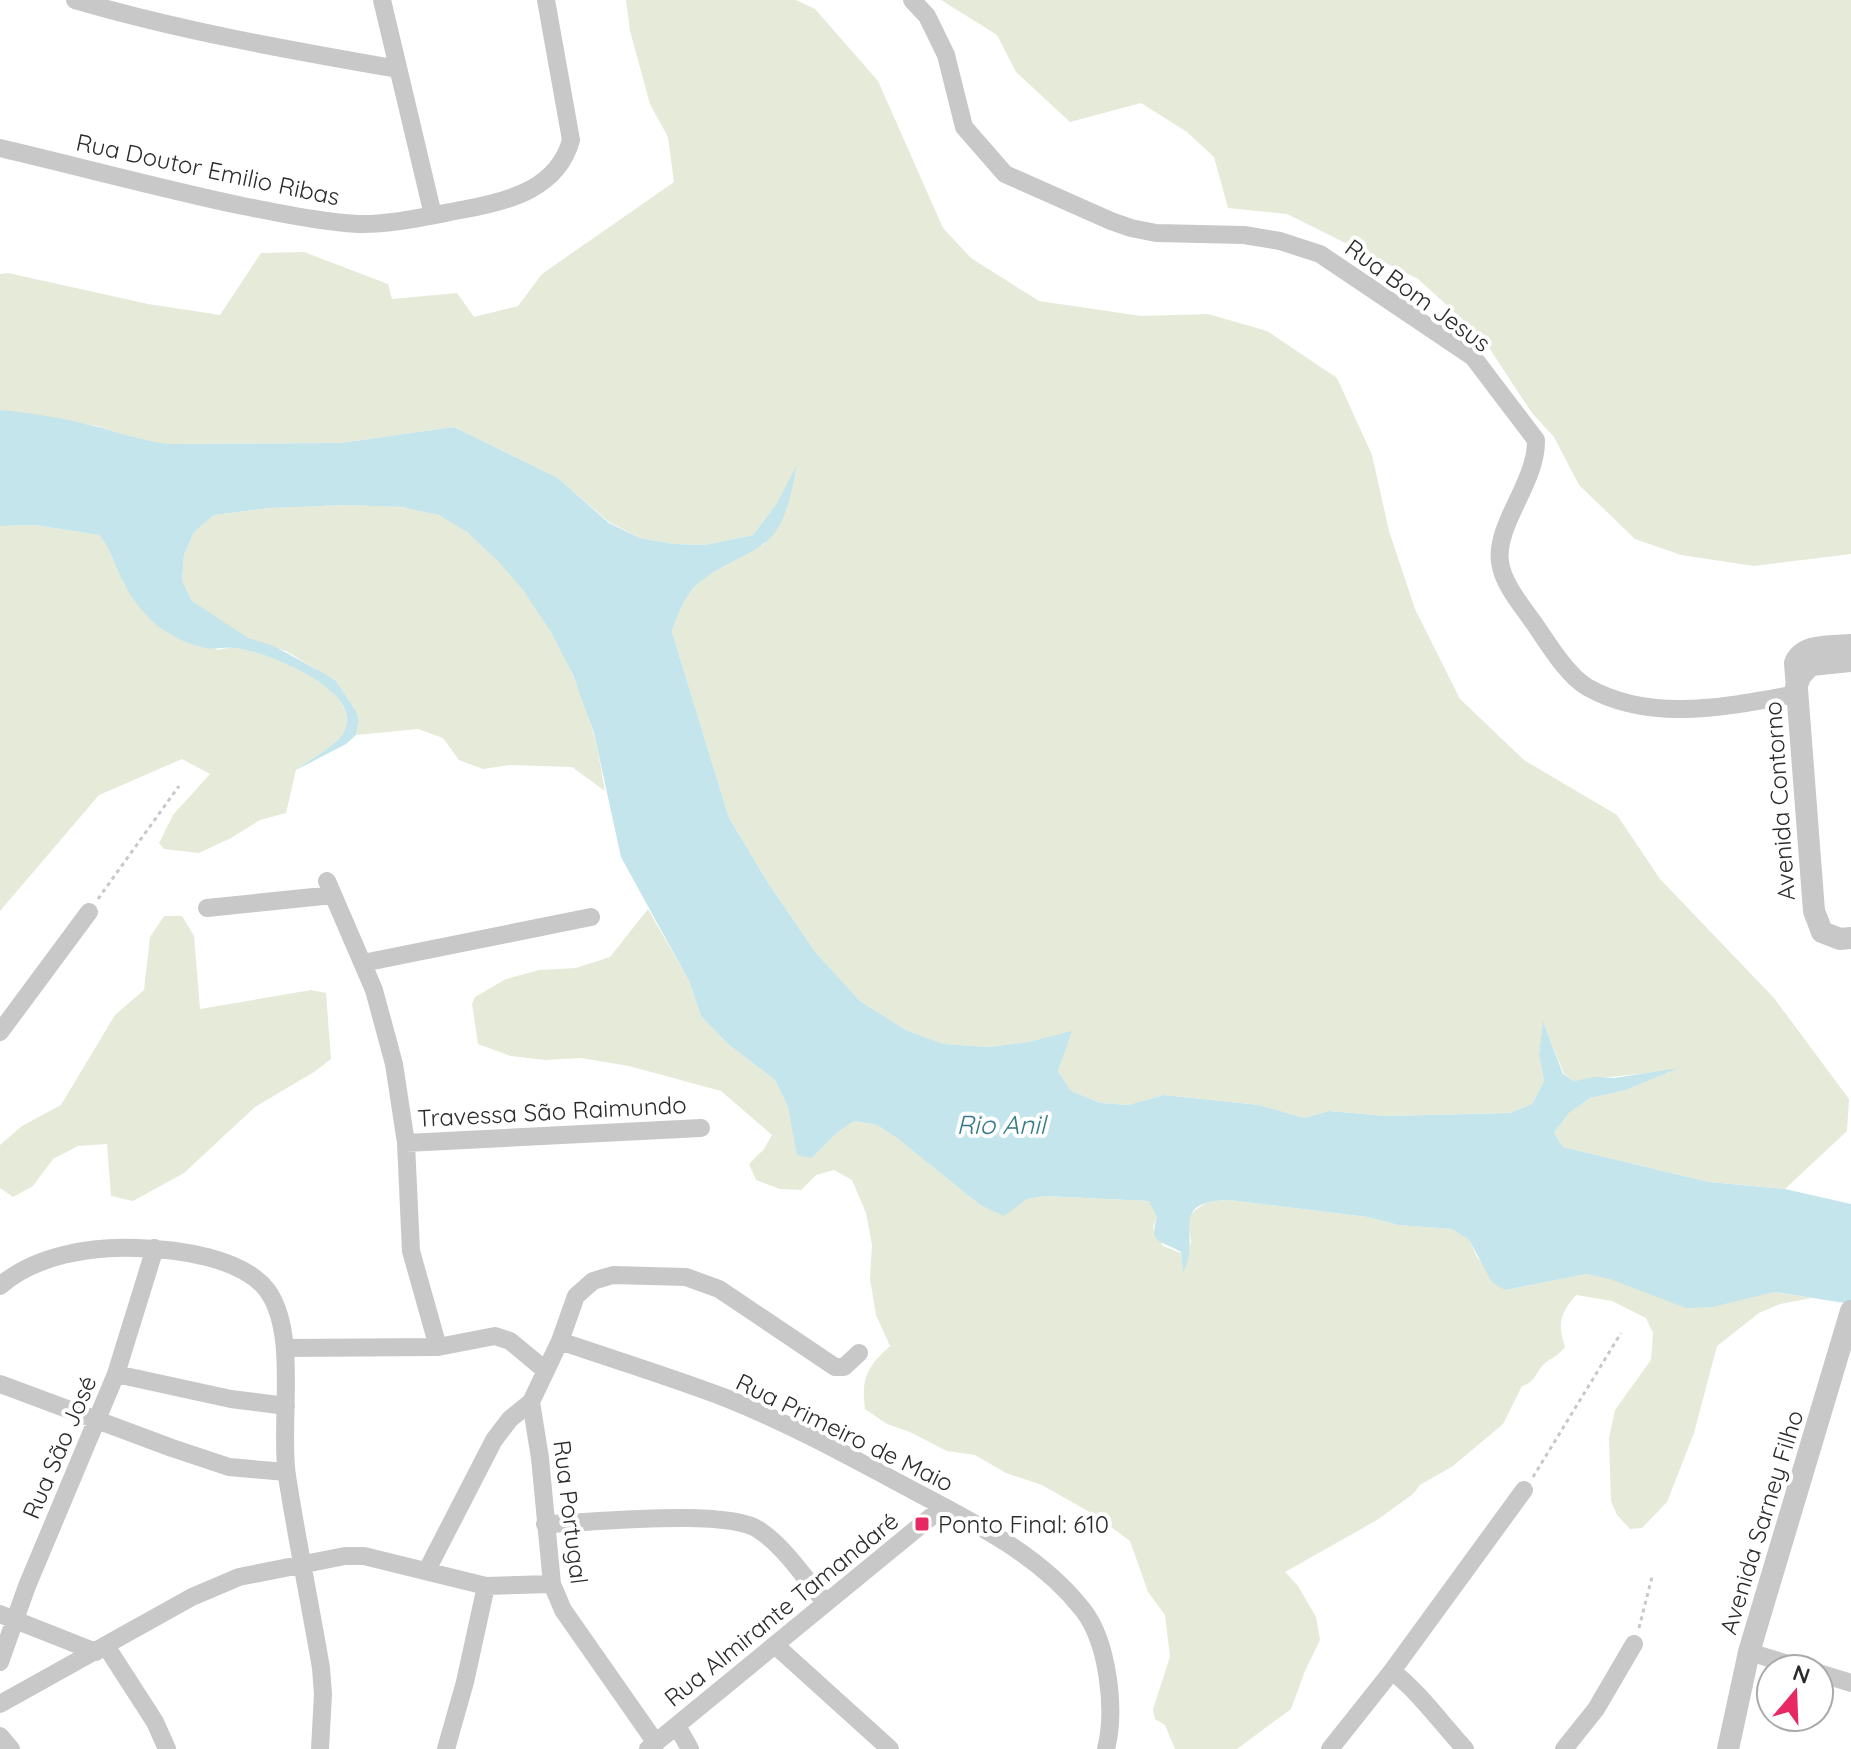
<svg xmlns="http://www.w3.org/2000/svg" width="1851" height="1749" font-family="Quicksand,sans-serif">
<rect width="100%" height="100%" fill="#fff"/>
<!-- green -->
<path fill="#e6ead8" d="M626 0H796L815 9 878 81 943 228 971 258 1039 301 1141 316 1208 314 1267 331 1337 378 1372 455 1389 531 1415 609 1460 699 1524 760 1617 815 1660 879 1774 998 1849 1099 1847 1131 1785 1189 1709 1182 1563 1147 1554 1133 1569 1113 1590 1098 1626 1090 1674 1070 1574 1081 1564 1074 1543 1022 1539 1054 1544 1081 1532 1104 1510 1113 1386 1116 1329 1111 1305 1118 1259 1105 1164 1095 1128 1105 1101 1103 1071 1091 1058 1071 1071 1032 1028 1042 989 1047 943 1044 906 1030 860 1001 816 953 768 883 729 818 672 632 681 603 702 579 764 544 786 511 796 469 777 503 753 535 705 545 674 544 640 538 609 522 558 478 454 427 340 443 168 444 148 442 97 426 0 410V274L8 273 148 304 220 315 261 253 304 252 388 284 392 299 457 293 474 317 518 306 542 274 674 182 668 137 650 104 630 31Z
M941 0H1851V554L1754 566 1681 555 1635 539 1579 485 1554 437 1532 413 1482 337 1418 279 1287 214 1228 208 1214 157 1187 132 1141 103 1070 122 1016 72 997 35Z
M347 505C377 506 409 505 438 515 456 521 473 537 487 550 538 597 574 665 593 732 599 751 601 772 605 791L572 767 510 765 483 769 459 760 443 738 418 729 356 735 359 720 356 711 336 681 286 651 248 639 216 620 192 601 182 580 184 555 194 532 214 515 269 508Z
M35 525 99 535 106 542 124 585 217 650C223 649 230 647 236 648 267 652 353 685 347 725 346 740 308 761 296 770L286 813 260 820 231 838 199 853 164 849 159 843 173 815 210 774 182 759 99 795 0 911V526Z
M648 909 689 981 701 1016 728 1044 775 1080 788 1107 795 1136 812 1158 838 1132 854 1121 877 1125 897 1138 980 1205 1004 1215 1027 1199 1045 1196 1150 1201 1157 1217 1153 1228 1163 1246 1181 1253 1183 1270 1191 1242 1188 1219C1199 1203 1211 1200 1229 1200L1368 1217 1398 1225 1452 1229 1469 1240 1477 1257 1505 1290 1587 1274 1745 1298 1774 1292 1812 1298 1780 1304 1759 1313 1717 1346 1694 1433 1667 1502 1642 1528 1630 1529 1617 1515 1611 1501 1609 1438 1615 1410 1651 1360 1653 1333 1646 1318 1612 1301 1576 1295C1560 1314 1557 1323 1565 1347 1557 1357 1552 1357 1544 1364 1535 1373 1536 1382 1522 1386L1503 1424 1453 1466 1420 1485 1413 1494 1377 1520 1285 1572 1298 1586 1316 1617 1320 1640 1305 1671 1291 1709 1237 1749H1175L1165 1725 1155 1719 1153 1709 1170 1657 1165 1615 1148 1592 1130 1541 1093 1514 1042 1485 1006 1473 975 1455 947 1451 910 1432 887 1424 865 1409C861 1378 867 1367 890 1346L876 1315 870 1279 872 1245 866 1213 852 1180 834 1170 816 1175 801 1190 780 1189 756 1180 749 1164 764 1149 772 1135 721 1091 629 1066 581 1058 545 1060 511 1056 478 1044 472 1004 475 997 506 979 539 970 576 968 610 957Z
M164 916H182L194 936 200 1009 311 990 326 993 331 1059 314 1072 255 1107 184 1173 133 1201 111 1196 107 1144 78 1146 53 1159 33 1186 13 1197 0 1188V1145L22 1126 61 1105 115 1015 144 990 150 937Z"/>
<!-- water -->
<path fill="#c3e5eb" d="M0 410C32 413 63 418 94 426 119 432 142 441 168 444L340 443 454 427 558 478 609 523 640 538 674 544 705 545 753 535 777 503 797 465C792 488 789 511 776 531 768 542 758 548 747 554 703 578 688 581 672 632L729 818 768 883 816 953 860 1001 906 1030 943 1044 989 1047 1028 1042 1072 1031 1058 1071 1071 1091 1101 1103 1128 1105 1164 1095 1259 1105 1305 1118 1329 1111 1386 1116 1510 1113 1532 1104 1544 1081 1539 1054 1543 1021 1563 1074 1574 1081 1595 1077 1614 1078 1679 1068 1626 1090 1590 1098 1569 1113 1554 1133 1563 1147 1709 1182 1785 1189 1851 1204V1304L1774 1292 1712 1307 1686 1308 1610 1279 1587 1274 1505 1290 1492 1282 1469 1240 1452 1229 1398 1225 1368 1217 1229 1200C1165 1202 1203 1235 1183 1272L1181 1252C1163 1240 1148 1246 1157 1217L1149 1201 1045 1196 1027 1199 1004 1216 980 1205 897 1138 877 1125 854 1121 838 1132 812 1158 797 1155 788 1107 775 1080 728 1044 701 1016 689 981 621 857 594 733 573 675 551 632 523 590 498 561 467 532 439 515 402 507 347 505 269 508 214 515 194 532 184 555 182 580 192 601 248 638 274 646 325 674 336 681 356 711 359 720 356 735 346 744 296 770C308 761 337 745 344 732 367 691 263 650 234 648 221 647 211 651 198 646 185 643 169 634 159 627 146 617 132 599 124 584 115 568 112 549 99 535L35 525 0 526Z"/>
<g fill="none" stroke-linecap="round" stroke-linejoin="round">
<!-- path -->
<path stroke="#c8c8c8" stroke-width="3" stroke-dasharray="4 4" stroke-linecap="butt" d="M98 899 179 786
M1533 1477 1621 1333
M1639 1628 1652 1577"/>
<!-- minor -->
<path stroke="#c8c8c8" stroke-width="18" d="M75 0C181 31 289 50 398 69
M382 0 433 215
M912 0 927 16 946 55 964 127 1005 174 1111 221 1131 228 1156 233 1244 235 1280 241 1320 254 1473 357 1536 440C1537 482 1495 524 1500 562 1503 585 1523 607 1536 626 1548 644 1568 676 1587 687 1652 724 1728 706 1797 694
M0 148C81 167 162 189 243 206 281 213 319 222 358 224 391 225 433 215 466 209 510 201 558 188 571 140L546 0
M327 881 374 990 394 1064 406 1143 411 1251 438 1347
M207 908 333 895
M363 963 591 917
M0 1032 89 912
M406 1143 701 1128
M0 1286C35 1255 92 1246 137 1248 175 1249 242 1257 267 1290 299 1333 279 1425 287 1476 297 1540 310 1604 321 1668L323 1694 320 1749
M560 1341C615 1360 671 1377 726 1398 791 1424 854 1459 916 1492 976 1524 1040 1555 1083 1610 1108 1642 1116 1710 1106 1749
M285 1348 438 1347 495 1336 510 1341 545 1370
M116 1374 231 1399 286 1406
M0 1384 172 1448 229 1467 286 1472
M531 1402 540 1458 552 1584 563 1610 656 1743
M545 1524C589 1523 728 1508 759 1530 785 1547 805 1579 826 1603
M427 1570 494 1440 510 1419 531 1402 560 1341 576 1296 593 1281 613 1275 686 1277 719 1289 835 1367H844L859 1353
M0 1614 96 1652
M775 1645 890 1749
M106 1646 155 1722 167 1749
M1749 1652 1805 1669
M0 1662 27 1586 116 1374 155 1248
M1392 1671C1421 1694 1440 1722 1465 1749
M1819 1673 1851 1683
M0 1704 192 1597 239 1577 345 1556H364L486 1586 552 1584
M677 1726 690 1749
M0 1736 11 1749
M446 1749 465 1682 486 1586
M648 1749 943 1507
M1330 1749 1392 1671 1524 1490
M1564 1749 1596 1709 1634 1644"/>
<!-- tertiary -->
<path stroke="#c8c8c8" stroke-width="22" d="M1851 645C1832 647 1803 643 1795 663L1814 911 1822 932 1840 939 1851 938
M1796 687 1801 675 1811 665 1851 661
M1728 1749 1749 1652 1851 1311"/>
</g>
<!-- markers -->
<rect fill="#e82863" stroke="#fff" stroke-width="3" x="914" y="1516" width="16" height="16" rx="4"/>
<g text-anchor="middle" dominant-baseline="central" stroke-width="8" stroke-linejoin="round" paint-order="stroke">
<!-- street labels -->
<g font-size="24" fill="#2b2b2b" stroke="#fff">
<text transform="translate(208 169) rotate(12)">Rua Doutor Emilio Ribas</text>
<text transform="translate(1418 295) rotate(36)">Rua Bom Jesus</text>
<text transform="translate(1779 801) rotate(-94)">Avenida Contorno</text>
<text transform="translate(552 1111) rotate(-3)">Travessa São Raimundo</text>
<text transform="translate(845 1432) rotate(26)">Rua Primeiro de Maio</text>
<text transform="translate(59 1447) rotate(-67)">Rua São José</text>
<text transform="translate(571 1512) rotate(83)">Rua Portugal</text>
<text transform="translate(1761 1522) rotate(-73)">Avenida Sarney Filho</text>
<text transform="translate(781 1609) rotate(-39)">Rua Almirante Tamandaré</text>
</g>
<!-- poi labels -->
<g font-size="24" fill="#2b2b2b" stroke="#fff" text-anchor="start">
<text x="938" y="1524">Ponto Final: 610</text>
</g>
<!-- water labels -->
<g font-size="26" font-style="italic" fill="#377b88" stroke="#fff">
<text x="1001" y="1124">Rio Anil</text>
</g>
</g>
<!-- north arrow -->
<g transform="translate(1795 1693) rotate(19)"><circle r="38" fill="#ffffff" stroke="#aaaaaa" stroke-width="2"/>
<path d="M0-6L14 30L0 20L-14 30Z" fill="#e82863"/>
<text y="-12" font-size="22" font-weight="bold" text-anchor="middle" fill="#2b2b2b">N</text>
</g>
</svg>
